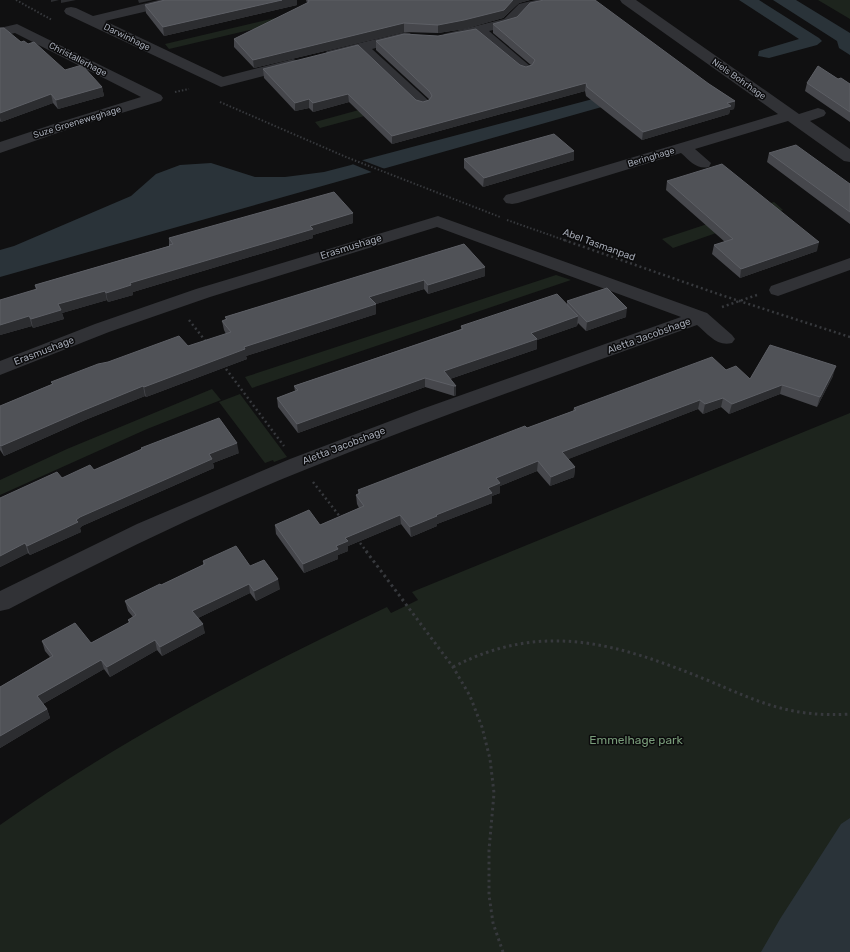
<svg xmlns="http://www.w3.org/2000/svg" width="850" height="952" font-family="Rubik,sans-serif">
<rect width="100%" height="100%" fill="#101011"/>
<!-- green -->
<path fill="#1d241d" d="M352 0H378L169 49 165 44Z
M818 0H850V19Z
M399 99 405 105 320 128 315 122Z
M774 202 783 210 673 248 662 239Z
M556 275 571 280 252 388 245 377Z
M212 389 221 400 147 429 0 495V480L67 449Z
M240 394 287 457 274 462 273 460 265 463 219 402Z
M850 413V952H0V825C120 740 254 670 387 607L391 613 418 600 412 592Z"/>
<!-- water -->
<path fill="#2a3339" d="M739 0H759L819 38 822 41 817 45 769 58 758 56 759 51 799 39Z
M773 0H796L850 33V55L839 48 837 41Z
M672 78 637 97 0 277V250L14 246 131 196 156 174 180 165 211 163 255 177H285L324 172 351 165 363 160Z
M850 818V952H761L780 919 841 824Z"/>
<!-- pier -->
<path fill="#101011" d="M359 159 385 169 374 173 350 163Z"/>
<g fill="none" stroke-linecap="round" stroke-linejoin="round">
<!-- path-far2 -->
<path stroke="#37393d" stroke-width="2" stroke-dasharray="1.5 2" stroke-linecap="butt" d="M16 0 52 20
M175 92 189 89
M220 102 346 157 500 217
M507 220 567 241"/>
<!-- path-far1 -->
<path stroke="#37393d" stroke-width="2.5" stroke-dasharray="2 3" stroke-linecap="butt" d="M564 240 721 295 850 337
M722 307 757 295
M189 320 207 343
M223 365 284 446
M313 482 341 518
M357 539 367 552"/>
<!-- path -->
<path stroke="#37393d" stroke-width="3" stroke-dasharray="2.5 3.5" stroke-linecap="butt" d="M366 551 453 667 470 696 482 727 490 759 494 793 489 850V895L493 923 503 952
M453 667C544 620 618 644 707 680 759 702 791 718 850 714"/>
<!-- minor -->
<path fill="#313236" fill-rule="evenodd" d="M159 0H184L182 3 105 21 223 77 293 59 298 61 301 64 298 67 221 87 66 14 64 11 66 8 71 7 76 8 93 16Z
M536 0H560L558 3 529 10 514 25 489 31 530 66 533 69 530 72 525 74 520 72 475 35 449 41 444 40 442 37 444 34 504 19 519 4Z
M620 0H636L799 114 818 108 824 110 826 113 824 116 810 121 850 149V162L844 161 788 121 695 149 711 163 709 167C697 170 690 161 681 153L518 203 512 204 506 203 503 199 506 195 778 114 622 3Z
M17 24 161 95 163 98 161 101 69 129 0 153V142L57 123 141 97 15 33 0 36V28Z
M405 32 410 33 412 36 410 39 372 49 429 101 431 104 429 107 423 109 417 107 359 52 332 58 327 57 325 54 327 51Z
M438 216 707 313 732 335 735 339 732 343C717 347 708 334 697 325 567 372 436 417 307 469 205 510 106 558 9 609L0 611V591L137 524 290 459 422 409 681 317 437 227 210 297 109 332 0 375V361L95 324 196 289Z
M850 258V270L778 296 771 294 769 290 771 286Z"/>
</g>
<!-- wall -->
<path fill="#46474c" d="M165 0H297V5L164 36 146 13 145 5Z
M306 0H530L519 3 503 18 464 29 438 33 404 32 254 68 234 47V39L307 3Z
M517 17 709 84 735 101 734 109 730 110 729 114 642 140 586 96 585 91 392 144 349 102 313 112 309 108 295 111 264 78 263 69 416 100 423 102 430 100 376 50V41L520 65 526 67 531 65 493 33V24Z
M0 28 21 42 28 44 65 70 102 87 104 96 58 109 53 103 1 122 0 121Z
M838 79 850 84V122L805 91 807 83Z
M769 153 850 184V224L767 162Z
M464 159 574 160 483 187 464 168Z
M667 181 817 251 740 278 712 254 714 245 725 242 666 190Z
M353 213V223L313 235V238L133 292V295L108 302 107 300 62 313 64 319 33 328 32 326 0 335V300L36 290 35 285 169 246V238Z
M464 244 485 276 428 294 424 289 376 304V314L246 356 247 359 146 397 145 396 85 420 4 456 0 450V406L52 384 51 382 108 362 188 346 226 334 224 330 222 321 226 320 225 317Z
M567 301 626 317 586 331 578 323 577 326 537 340V349L450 379 456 386V395L454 396 425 387 298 433 278 407 277 398 295 391 294 386 461 329V326L567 305Z
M726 370 750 379 833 376 817 407 780 394 729 414 721 407 703 414 698 409 568 459 575 467 574 477 550 486 537 471 500 486V493L492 496V503L437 524V526L411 537 401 524 348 546V551L338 555V559L304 573 276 534 275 525H320L359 508 357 504 356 495 358 494V490L573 411 574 408Z
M141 448 239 453 213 463 214 468 82 526 80 528 81 532 30 555 28 553 0 567V498L62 478 94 470 141 450Z
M203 561 250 566 280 589 256 601 250 593 198 618 205 633 162 656 157 650 110 677 104 669 43 704 47 709 50 718 0 748V687L50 657 45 651 42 641 91 643 129 623 128 620 133 617 128 611 125 601 161 585 203 565Z"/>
<!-- shaded-wall -->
<path fill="#2c2d30" d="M51 0H59L51 2Z
M61 0H76L61 3Z
M138 0H153L139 3Z
M282 0H297V5L164 36 163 27Z
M513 0H530L519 3 503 18 464 29 438 33V25Z
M404 23V32L254 68 253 60Z
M586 83 585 91 392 144V136Z
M102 87 104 96 58 109 56 100Z
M51 94 53 103 1 122 0 117V113Z
M348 94 349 102 313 112V103Z
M309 99V108L295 111V103Z
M735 101 734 109 730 110 729 114 642 140 643 132Z
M574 151V160L483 187 484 178Z
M353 213V223L313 235V238L133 292V295L108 302 106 293 130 283 310 226Z
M819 242 817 251 740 278 741 269Z
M485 267V276L428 294V285Z
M424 280V289L370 306 369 297Z
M105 291 107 300 62 313 64 319 33 328 31 319 58 304Z
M376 304V314L246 356 247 359 146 397 144 387 244 347Z
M627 308 626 317 586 331 587 322Z
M29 316 32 326 0 335V325Z
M578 316 577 326 537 340V349L444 381V371L531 333Z
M836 366 833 376 817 407 820 397Z
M425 378V387L298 433 297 424Z
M782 385 780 394 729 414 732 404Z
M143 386 145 396 85 420 4 456 1 446 82 411Z
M454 386H456V395L454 396Z
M723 398 721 407 703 414 705 404Z
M700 400 698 409 561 462 562 452Z
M237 443 239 453 213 463 214 468 82 526 80 528 81 532 30 555 27 546 76 520 80 517 209 454Z
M538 461 537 471 500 486V493L492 496V503L437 524V526L411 537 410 527 488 488 496 478Z
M575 467 574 477 550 486 551 477Z
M400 515 401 524 348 546V551L338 555V559L304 573 303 564 336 546 345 538Z
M25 543 28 553 0 567V556Z
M278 579 280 589 256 601 254 591Z
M249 584 250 593 194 620 192 611Z
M203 624 205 633 162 656 160 647Z
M155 640 157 650 110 677 107 667Z
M101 660 104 669 41 705 37 696Z
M47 709 50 718 0 748V736Z"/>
<!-- building -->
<path fill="#505257" stroke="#5d5f65" d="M165 0H282L163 27 145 5Z
M308 0H513L504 10 464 20 438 25 404 23 253 60 234 39 309 2Z
M544 0H595L709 84 735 101 727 103 731 106 643 132 587 87 586 83 392 136 348 94 313 103 309 99 295 103 263 69 358 45 416 100 423 102 429 100 432 96 430 92 376 41 404 34 438 36 476 29 520 65 526 67 532 65 535 60 493 24 517 17 530 3Z
M0 28H4L21 42 24 41 28 44 34 42 65 70 82 65 102 87 56 100 51 94 0 113Z
M818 66 838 79 841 78 850 84V112L807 83Z
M554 134 574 151 484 178 464 159Z
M796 145 850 184V212L769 153Z
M722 164 819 242 741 269 714 245 733 239 667 181Z
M334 192 353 213 310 226 313 229 130 283 131 285 106 293 105 291 58 304 61 310 31 319 29 316 0 325V300L37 289 35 285 170 246 169 245 173 244 169 238Z
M464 244 485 267 428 285 424 280 369 297 376 304 244 347 245 349 144 387 143 386 82 411 1 446 0 445V406L53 384 51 382 98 364 108 362 179 336 188 346 231 332 222 321 227 319 225 317Z
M607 288 627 308 587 322 567 301Z
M557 294 578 316 531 333 537 339 444 371 456 386H454L425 378 297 424 277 398 298 390 294 386 463 329 461 326Z
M770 345 836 366 820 397 782 385 732 404 723 398 705 404 700 400 562 452 575 467 551 477 538 461 496 478 500 483 488 488 492 493 436 515 437 516 410 527 400 515 345 538 348 541 336 546 338 549 303 564 275 525 309 510 320 525 364 506 356 495 360 493 358 490 525 426 527 428 576 410 574 408 712 357 726 370 736 366 750 379Z
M219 418 237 443 209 454 212 459 80 517 76 520 78 522 27 546 25 543 0 556V498L57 472 62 478 90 465 94 470 142 449 141 448Z
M236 546 250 566 264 560 278 579 254 591 249 584 192 611 203 624 160 647 155 640 107 667 101 660 37 696 47 709 0 736V687L53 656 42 641 75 623 91 643 130 622 128 620 136 615 125 601 160 584 161 585 205 564 203 561Z"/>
<g text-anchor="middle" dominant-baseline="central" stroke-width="3" stroke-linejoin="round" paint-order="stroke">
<!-- far-street labels -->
<g font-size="9" fill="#a2a7b2" stroke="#0b0b0c">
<text transform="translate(127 37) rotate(26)">Darwinhage</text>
<text transform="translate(78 59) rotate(27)">Christallerhage</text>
<text transform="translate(739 79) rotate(35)">Niels Bohrhage</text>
<text transform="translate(77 122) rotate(-17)">Suze Groeneweghage</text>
<text transform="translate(651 157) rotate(-17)">Beringhage</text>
</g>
<!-- street labels -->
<g font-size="10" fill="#a2a7b2" stroke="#0b0b0c">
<text transform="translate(599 245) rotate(20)">Abel Tasmanpad</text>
<text transform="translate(351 247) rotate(-17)">Erasmushage</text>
<text transform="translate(649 336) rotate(-20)">Aletta Jacobshage</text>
<text transform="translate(44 351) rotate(-21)">Erasmushage</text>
<text transform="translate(344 446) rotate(-21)">Aletta Jacobshage</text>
</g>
<!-- near-park labels -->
<g font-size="12" fill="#799c7a" stroke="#0b0b0c">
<text x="636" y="740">Emmelhage park</text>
</g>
</g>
</svg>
